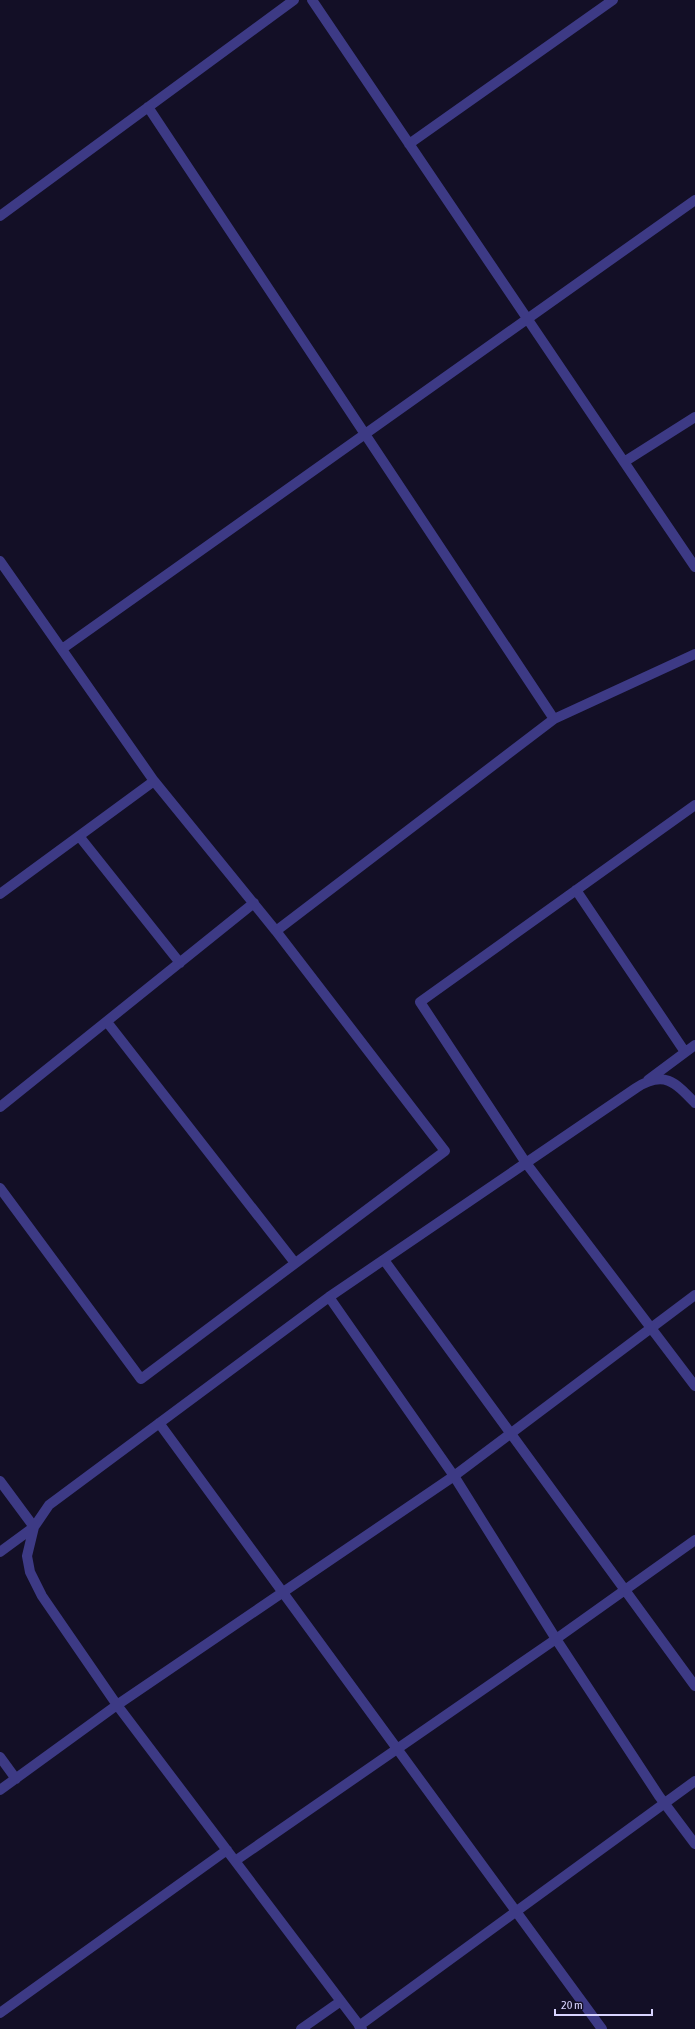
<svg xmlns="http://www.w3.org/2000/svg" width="695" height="2029" font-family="'Asap Condensed',sans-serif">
<rect width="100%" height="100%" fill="#130f26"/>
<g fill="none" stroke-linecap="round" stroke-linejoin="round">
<!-- minor -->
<path stroke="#3d3a85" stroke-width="10" d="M312 0 695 567
M148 107 554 719
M409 144 613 0
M0 216 294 0
M624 462 695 417
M0 561 154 781 276 931 554 719 695 654
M62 649 695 200
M695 805 420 1002 526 1163 695 1386
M79 836 180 963
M576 890 685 1052
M0 894 154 781
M107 1022 295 1263
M648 1080 695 1045
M0 1107 254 903
M0 1188 141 1379 445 1151 276 931
M384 1260 695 1686
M329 1297 454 1476 556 1639 659 1796 695 1844
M159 1423 602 2029
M0 1481 34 1527 0 1552
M0 1757 16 1779
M0 1790 117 1705 454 1476 695 1295
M235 1861 556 1639 695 1540
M0 2013 227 1850
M359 2026 695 1781
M301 2029 341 2001
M362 2029 117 1705 42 1596 30 1572 27 1556 34 1527 49 1505 329 1297 636 1088C664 1070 675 1082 695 1103"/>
</g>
<!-- scale -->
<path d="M555 2009v6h97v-6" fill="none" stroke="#d9d4ff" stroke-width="2"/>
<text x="561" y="2009" font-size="12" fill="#d9d4ff" stroke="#130f26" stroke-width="3" paint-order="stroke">20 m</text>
</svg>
